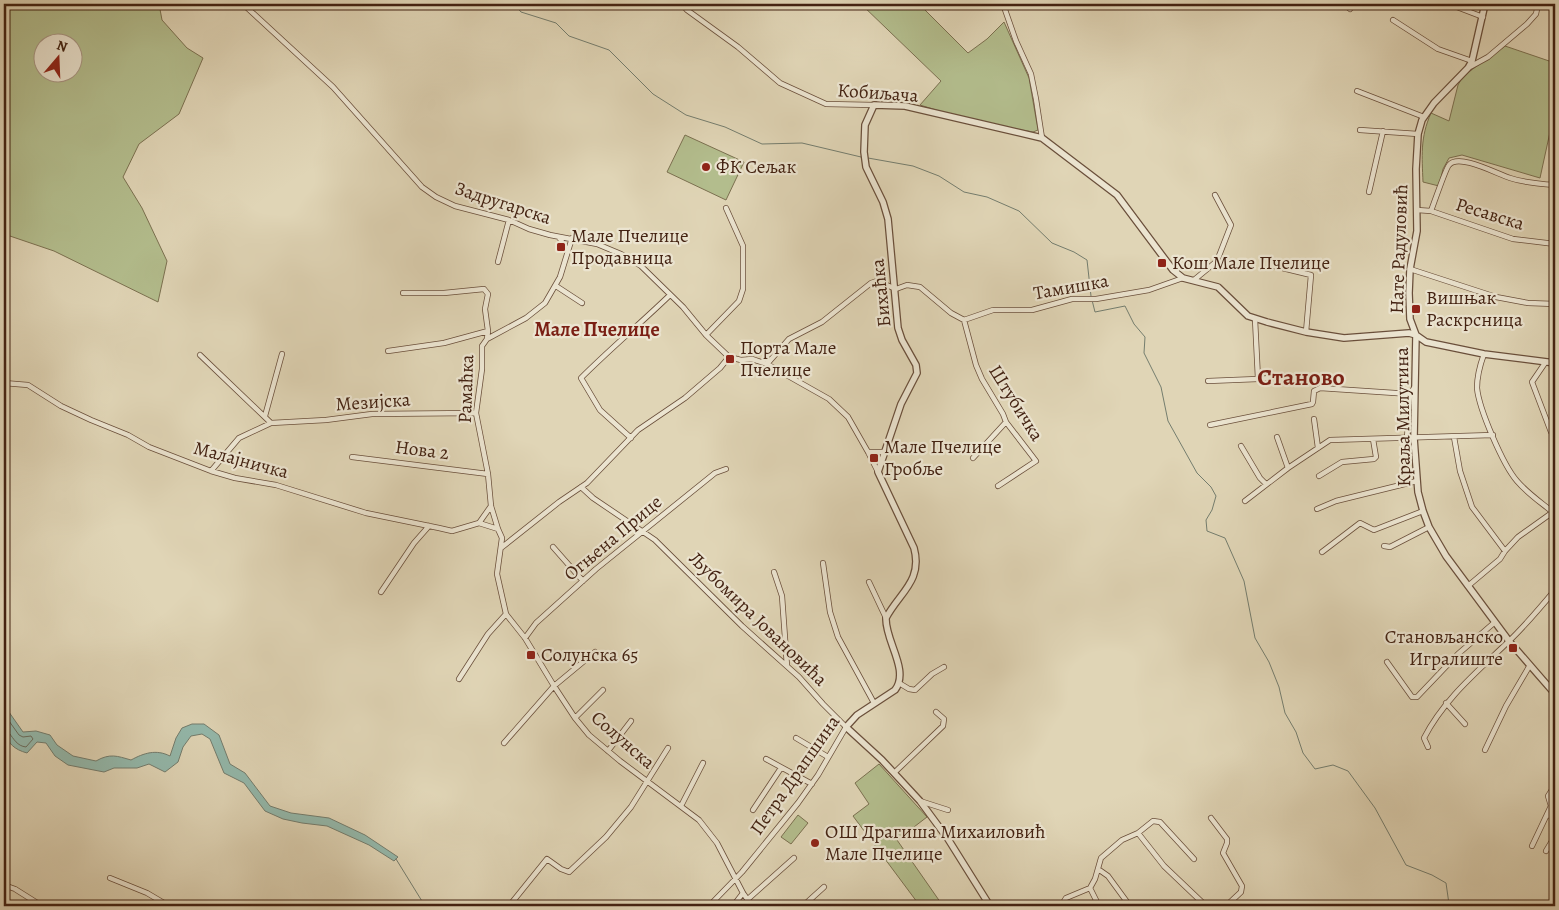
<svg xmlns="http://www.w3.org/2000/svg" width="1559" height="910" font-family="Alegreya,serif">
<rect width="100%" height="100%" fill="#e0d5b6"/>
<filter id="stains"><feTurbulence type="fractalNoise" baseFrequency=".004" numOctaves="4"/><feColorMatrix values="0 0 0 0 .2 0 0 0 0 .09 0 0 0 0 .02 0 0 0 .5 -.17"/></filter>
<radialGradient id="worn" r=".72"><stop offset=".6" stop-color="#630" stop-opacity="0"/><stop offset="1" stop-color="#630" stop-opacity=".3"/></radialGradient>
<!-- green -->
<path fill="#b3bd8d" stroke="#7b7050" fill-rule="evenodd" d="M4 4H159L162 20 187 48 203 58 179 114 139 144 123 177 142 208 167 261 158 302 54 251 4 234ZM72 42V72H42V42Z
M861 4H919L968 53 987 39 1004 22 1029 78 1038 130 1033 132C995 126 957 117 920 105L941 81Z
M1505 46 1555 63V109L1540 178 1462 155 1449 158 1443 169 1439 186 1423 182C1422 156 1420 138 1431 113L1449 121 1458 85 1463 76Z
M685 135 744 162 726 200 667 172Z
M879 764 927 817 897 840 943 906H920L853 816 869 804 855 783Z
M798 815 808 823 791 844 781 837Z"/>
<!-- water -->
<path fill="#94b9ac" stroke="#747d6e" d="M4 705 23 732 36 731 50 735 57 745 73 756 96 761C110 753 117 756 131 760 144 753 156 749 170 756L176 738 182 728 192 724H204L219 735 230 764 245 773 270 806 291 813 329 818 365 835 398 857 394 861 369 845 327 826 302 823 283 819 265 811 244 783 224 773 210 739 202 734 191 736 183 747 178 762 165 772 149 764 137 768H114L104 772 68 765 55 756 46 743 37 742 27 753C1 746 4 727 4 705Z"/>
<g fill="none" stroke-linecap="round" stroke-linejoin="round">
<!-- shore -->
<path stroke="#6c6e5f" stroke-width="1" d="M4 714 19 735 23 737 31 736 33 739 26 747C17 746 14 739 9 733L4 731"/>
<!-- stream -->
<path stroke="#747d6e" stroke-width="1" d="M514 4 521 12 556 23 569 36 609 50 653 94 686 115 725 127 762 144 802 143 861 157
M868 158 913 166 939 176 964 192 987 197 1019 211 1052 243 1074 252 1087 260 1091 296
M1092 300 1095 312 1125 306 1134 324 1145 337 1144 353 1161 387 1168 421 1197 473 1211 487 1216 496 1212 510 1206 520 1207 531 1225 538 1244 581 1255 638 1269 662 1279 687 1285 713 1296 732 1303 753 1315 769 1333 765 1348 771 1375 808 1406 865 1432 875 1446 883 1449 904 1458 906
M396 859 425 906"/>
<!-- minor casing -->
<g stroke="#6a4f3b" stroke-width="6">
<path id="minor" d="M243 4 333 87 422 187 436 197 455 206 509 220 529 229 550 235 597 244 621 254 641 266 683 307 706 335 729 357 741 360 752 359 767 364 829 399 848 417 868 452 878 472
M682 4 687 10 738 47 780 83 826 104 874 105
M1003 4 1016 41 1031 74 1036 99 1042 138
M1344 4 1350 9
M1449 4 1483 17
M1393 20 1438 49 1472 61
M1468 68 1488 57 1527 24 1536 14 1538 4
M1357 91 1424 117
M1360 130 1418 134
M1369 192 1383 131
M1417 210 1431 211 1513 239 1555 244
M1431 211C1434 203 1446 168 1449 165 1459 153 1497 174 1510 178 1525 183 1540 184 1555 185
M559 237 568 252
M572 238 560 277 545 303 526 318 487 339 482 346V369L476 413 488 474 491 506 498 529 502 538 497 574 506 614 525 638 554 686 575 718 589 735 620 761 699 820 717 843 743 893 752 906
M498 262 509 220
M1274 266 1311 275 1306 332
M1410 269 1496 297 1528 303 1555 304
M1194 280 1217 261 1231 225 1215 195
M556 286 582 303
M403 293H444L484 289 488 294 485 309 488 331
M1255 319 1258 379 1270 378
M964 320 993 310H1032L1072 299H1096L1149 290 1183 278
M706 335 739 301 743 289V246L726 208
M388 351 444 343 488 331 487 339
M1484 354C1480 365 1477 376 1477 388 1479 409 1503 465 1517 481 1528 494 1542 503 1555 514
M200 355 271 423
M1545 363 1532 382 1551 432
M767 364 789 339 822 322 871 283 877 281 896 289 907 285 920 287 951 313 964 320 976 365 982 379 1003 414 1006 422 1036 461 998 486
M1208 381 1258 379
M4 383 28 385 61 406 91 420 128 435 149 447 211 471 235 478 276 485 366 513 439 528 452 531 479 523 498 529
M265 416 282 354
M1314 419 1318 448
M1210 425 1312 404 1313 402 1314 391 1320 388 1410 394 1414 388
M1277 437 1288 468
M1454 437 1460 471 1472 507 1505 551
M631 438 600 410 581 378C610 349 641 323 670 295
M1407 438 1410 394
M1241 446 1260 478 1266 484
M868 452H884
M352 457 488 474
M973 458 1006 422
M211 471 239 438 271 423 326 420 372 414 476 413
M1319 476 1342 462 1374 459 1376 457 1373 439
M581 487 593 498 655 540 742 626 799 677 823 704 846 727 818 775 798 803 742 872 709 906
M1245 501 1288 468 1330 440 1493 435
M1317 509 1336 501 1417 481
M479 523 491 506
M1384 546 1390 547 1429 527
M553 547 583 581
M501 548 559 502 587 483 638 430 685 398 720 368 729 357
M1322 552 1360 523 1374 530 1423 511
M823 563 830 612 838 637 874 703
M774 572 782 596 787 666
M869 582 886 618
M1468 586 1500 559 1505 551 1518 537 1553 512
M381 592 414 543 429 526
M525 638 536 623 596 569 715 473 726 469
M1387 662 1412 697H1417L1458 654 1495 622
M459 679 488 634 506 614
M899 683 909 689 915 690 932 674 944 667
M1446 703 1465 724
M575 718 603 690
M796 738 828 757
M504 743 554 686 595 652
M1428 747 1424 738C1444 699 1477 672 1508 642 1525 626 1540 608 1555 590
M1485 750 1506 706 1530 665
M608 751 631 721
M766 759 812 784
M894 773 943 726 944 719 936 712
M920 801 948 810
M681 806 703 763
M753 810 781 768
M1548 815 1555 818
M1211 818 1227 839V843L1223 853 1242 886 1241 892 1226 906
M1138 833 1164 866 1206 906
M1532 846 1551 806 1548 796 1555 785
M1546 851 1555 836
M1098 869 1108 876 1130 906
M110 878 147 893 169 906
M4 885 15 889 42 906
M1090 888 1099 906
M748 899 794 858
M509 906 547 859 561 869 569 872 606 837 631 807 668 748
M733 906 743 893
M803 906 824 887
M1061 906 1066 898 1090 888 1095 879 1101 858 1122 840 1138 833 1153 821 1160 822 1194 859"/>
</g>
<!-- tertiary casing -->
<g stroke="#6a4f3b" stroke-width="8">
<path id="tertiary" d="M1485 4 1472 61 1468 68 1434 103 1422 120 1418 134 1416 169 1417 231 1410 269 1409 293 1410 319 1416 335 1414 438 1418 492 1423 511 1429 527 1446 556 1509 641 1555 694
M990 906 948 839 920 801 882 760 846 727 857 715 895 690C910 670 885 641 886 618 899 593 923 581 914 548L878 472 901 404 917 373 916 365 902 340 898 328 888 219 883 202 866 167 864 152 865 125 874 105 905 106 1042 138 1117 195 1173 270 1183 278 1218 287 1248 316 1267 322 1306 332 1344 338 1409 333 1416 335 1426 342 1484 354 1555 363"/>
</g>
<!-- minor -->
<use href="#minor" stroke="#ebe4d0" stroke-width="4.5"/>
<!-- tertiary -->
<use href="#tertiary" stroke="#ebe4d0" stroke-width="5.5"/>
</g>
<!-- markers -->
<g fill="#8f2418" stroke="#ebe4d0" stroke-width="2">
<circle cx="706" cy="167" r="5"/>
<rect x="556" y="242" width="10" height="10" rx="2.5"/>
<rect x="1157" y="258" width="10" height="10" rx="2.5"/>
<rect x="1411" y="304" width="10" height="10" rx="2.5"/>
<rect x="725" y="354" width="10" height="10" rx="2.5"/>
<rect x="869" y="453" width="10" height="10" rx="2.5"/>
<rect x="1508" y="643" width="10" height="10" rx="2.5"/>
<rect x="526" y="650" width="10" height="10" rx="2.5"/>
<circle cx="815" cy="843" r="5"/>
</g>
<g text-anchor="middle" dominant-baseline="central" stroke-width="4.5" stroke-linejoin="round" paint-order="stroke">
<!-- street labels -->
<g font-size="19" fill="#432212" stroke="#ebe4d0">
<text transform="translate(878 93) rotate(4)">Кобиљача</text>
<text transform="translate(503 203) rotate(18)">Задругарска</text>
<text transform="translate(1490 214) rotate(17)">Ресавска</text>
<text transform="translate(1399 249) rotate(-88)">Нате Радуловић</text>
<text transform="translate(1071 287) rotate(-10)">Тамишка</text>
<text transform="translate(881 293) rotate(-96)">Бихаћка</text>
<text transform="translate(466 389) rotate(-88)">Рамаћка</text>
<text transform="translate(373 402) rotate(-4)">Мезијска</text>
<text transform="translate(1016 403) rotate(58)">Штубичка</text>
<text transform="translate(1403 417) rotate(-91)">Краља Милутина</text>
<text transform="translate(422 450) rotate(7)">Нова 2</text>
<text transform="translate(241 460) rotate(15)">Малајничка</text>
<text transform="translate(613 538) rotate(-40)">Огњена Прице</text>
<text transform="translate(758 619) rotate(44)">Љубомира Јовановића</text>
<text transform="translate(623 740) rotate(41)">Солунска</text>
<text transform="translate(795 775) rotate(-55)">Петра Драпшина</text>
</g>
<!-- poi labels -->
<g font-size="19" fill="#432212" stroke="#ebe4d0" text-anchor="start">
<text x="716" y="167">ФК Сељак</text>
<text x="571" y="236">Мале Пчелице<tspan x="571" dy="22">Продавница</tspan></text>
<text x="1172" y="263">Кош Мале Пчелице</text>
<text x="1426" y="298">Вишњак<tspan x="1426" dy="22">Раскрсница</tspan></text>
<text x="740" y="348">Порта Мале<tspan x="740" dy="22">Пчелице</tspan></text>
<text x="884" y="447">Мале Пчелице<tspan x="884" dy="22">Гробље</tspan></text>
<text x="1503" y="637" text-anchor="end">Становљанско<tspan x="1503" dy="22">Игралиште</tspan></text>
<text x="541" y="655">Солунска 65</text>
<text x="825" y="832">ОШ Драгиша Михаиловић<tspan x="825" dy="22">Мале Пчелице</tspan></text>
</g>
<!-- neighbourhood labels -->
<g font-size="20" font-weight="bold" fill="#7a1f14" stroke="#ebe4d0">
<text x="597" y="329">Мале Пчелице</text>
</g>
<!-- district labels -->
<g font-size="24" font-weight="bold" fill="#7a1f14" stroke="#ebe4d0">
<text x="1301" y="377">Станово</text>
</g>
</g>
<!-- margin -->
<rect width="1559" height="910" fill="none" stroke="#e0d5b6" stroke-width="20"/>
<rect x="5" y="5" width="1549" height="900" fill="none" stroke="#432212" stroke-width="2.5"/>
<rect x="10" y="10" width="1539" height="890" fill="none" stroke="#432212"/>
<!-- north arrow -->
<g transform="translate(58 58) rotate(19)"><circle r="24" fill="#ebe4d0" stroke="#a89684"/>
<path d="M0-4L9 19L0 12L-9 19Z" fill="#8f2418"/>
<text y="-8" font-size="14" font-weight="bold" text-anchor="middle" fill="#432212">N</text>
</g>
<rect width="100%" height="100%" filter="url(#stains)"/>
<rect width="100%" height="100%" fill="url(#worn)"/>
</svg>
